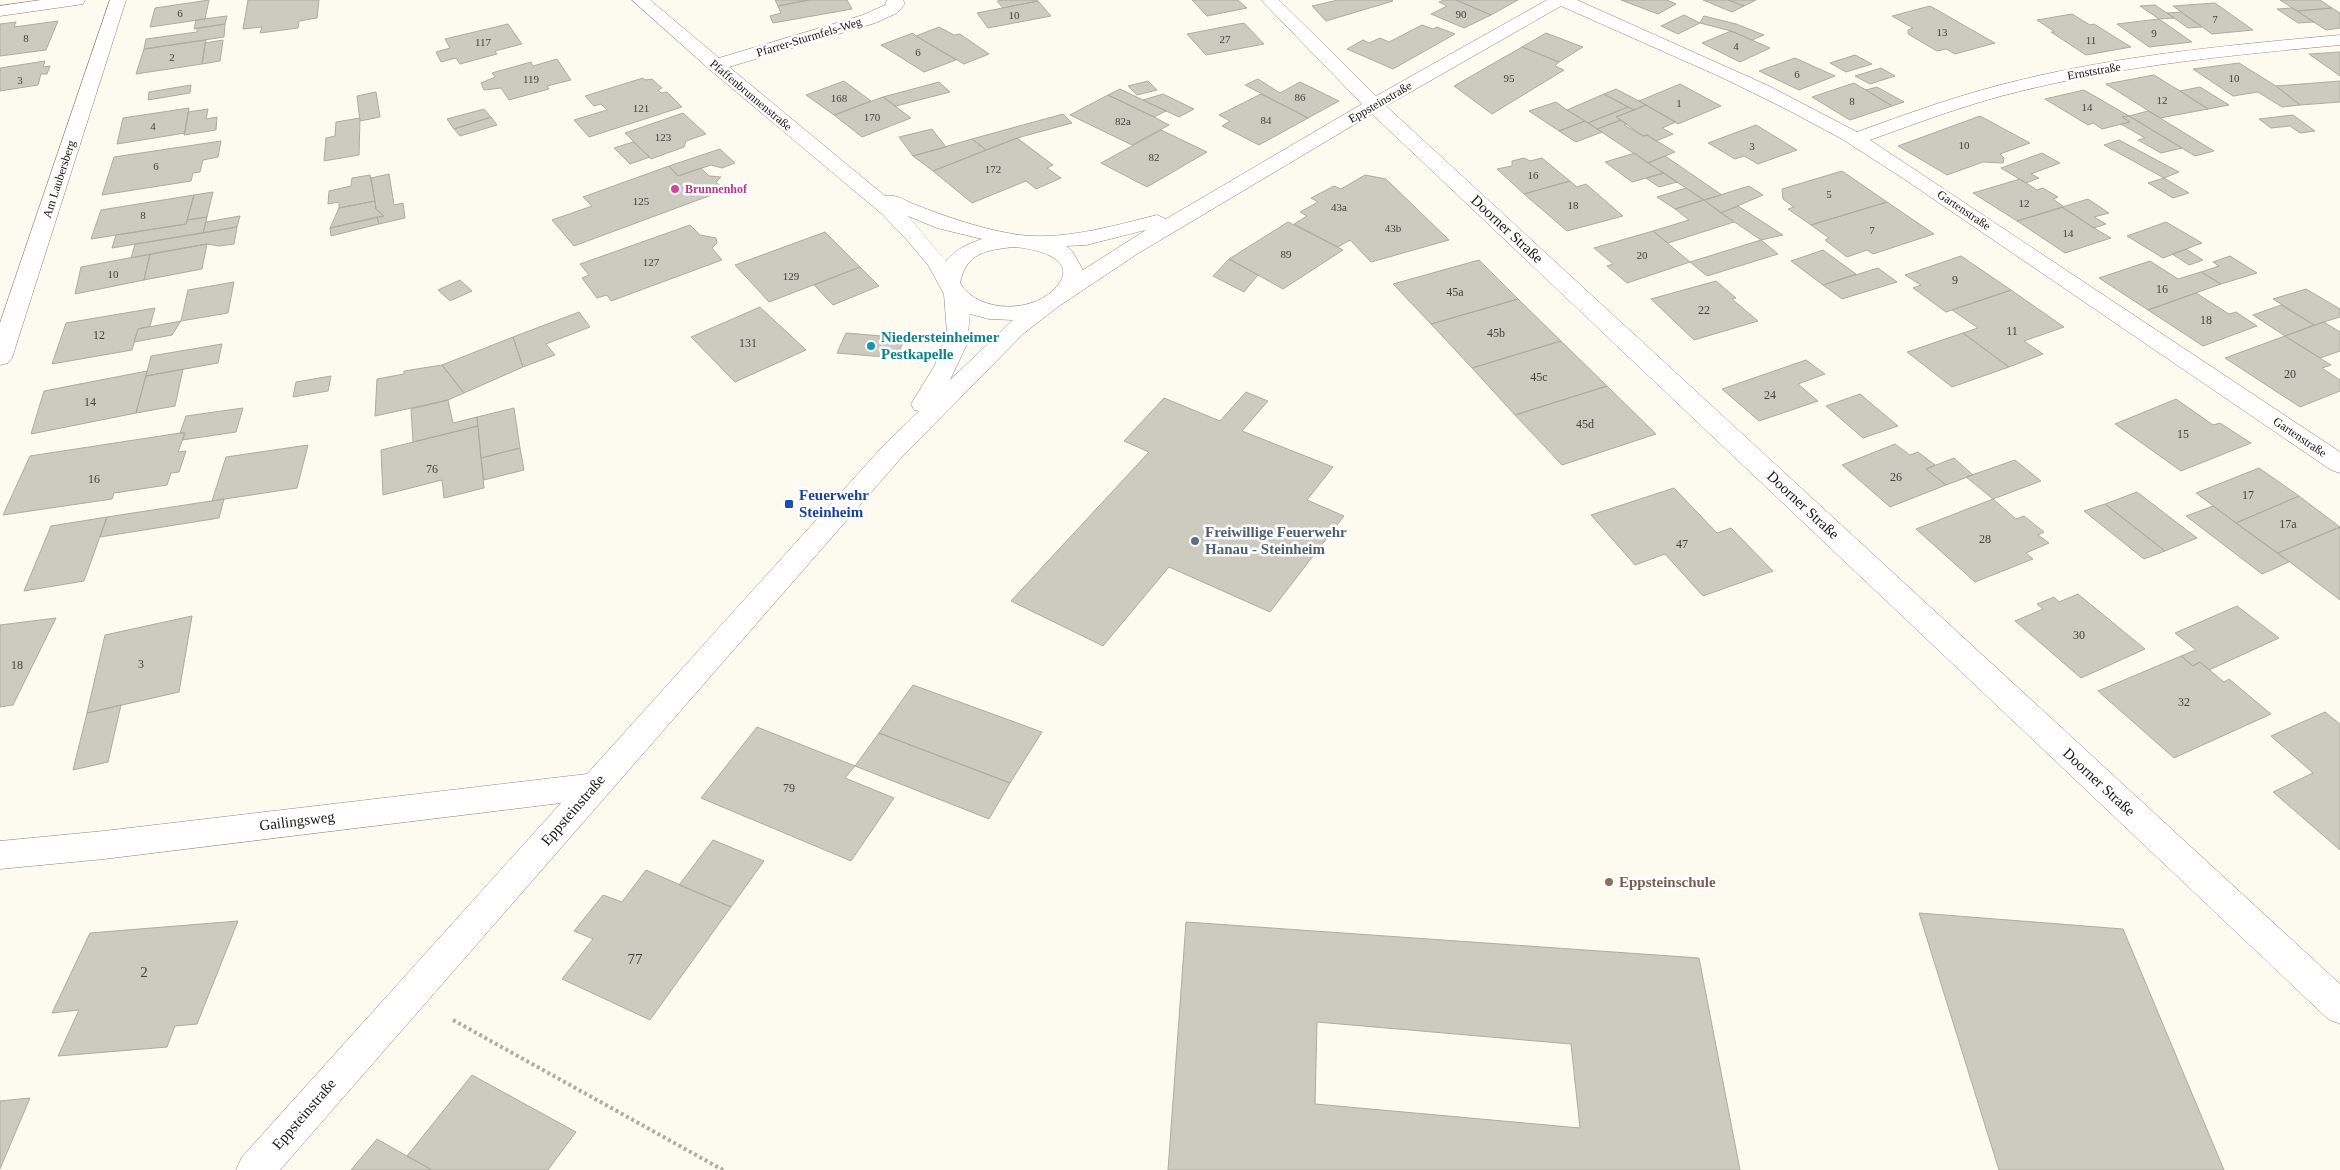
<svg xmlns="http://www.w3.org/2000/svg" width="2340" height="1170" font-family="Georgia,serif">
<rect width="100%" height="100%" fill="#fdfaef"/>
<!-- building -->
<path fill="#cdcac0" stroke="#aeaca1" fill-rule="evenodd" d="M209 0 205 19 150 27 155 8Z
M248 0H319L317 18 299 21 298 28 260 33 262 27 243 29Z
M775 0H809L778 6Z
M809 0H847L852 9 773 23 770 16 781 13 778 6Z
M1004 0H1037L1038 1 1003 8 997 1Z
M1192 0H1238L1247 8 1207 16Z
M1338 0H1391L1393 1 1326 21 1312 6Z
M1444 0H1456L1491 15 1464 28 1431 14 1447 6 1439 2Z
M1456 0H1518L1491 15Z
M1621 0H1667L1676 4 1658 14Z
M1703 0H1728L1744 6 1732 12Z
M1728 0H1756L1744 6Z
M2280 0H2320L2332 8 2297 11Z
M1038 1 1051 16 988 28 977 13Z
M2215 3 2253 30 2212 34 2173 6Z
M2155 5 2167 13 2174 18 2159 19 2140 6Z
M1930 6 1995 43 1955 54 1946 49 1937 51 1908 34V30L1913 28 1892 16Z
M2292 8 2297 11 2314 22 2298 23 2277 9Z
M2332 8 2340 13V28L2326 30 2297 11Z
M2181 12 2202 27 2188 28 2167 13Z
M2072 14 2090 25 2094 24 2131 47 2086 55 2051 32H2055L2037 20Z
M1684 15 1700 23 1678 34 1661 26Z
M227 16 225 24 194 29 196 20Z
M1704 16 1736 24 1764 35 1752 40 1731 31 1700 23Z
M2159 19 2192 42 2149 47 2117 24Z
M58 21 46 50 0 56V24L16 22 14 27Z
M1244 23 1264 44 1206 55 1187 34Z
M225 24 224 37 144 49 146 39 197 32V28Z
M508 24 522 44 495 51 497 54 460 64 456 58 441 62 436 52 450 48 445 39Z
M1422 25 1433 29 1437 27 1455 34 1393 69 1347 49 1363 40 1369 43 1380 38 1389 42Z
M939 27 954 35 960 34 989 54 964 64 916 36Z
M1731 31 1752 40 1770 48 1740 62 1702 43Z
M913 33 916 36 956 60 924 72 881 45Z
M1546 33 1583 47 1559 62 1522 47Z
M206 40 202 64 136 74 144 49Z
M223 40 220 61 202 64 205 43Z
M1522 47 1559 62 1555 66 1564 70 1492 114 1454 86Z
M2340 52V76L2309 54Z
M1855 55 1872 64 1846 72 1830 63Z
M1795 58 1835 76 1799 90 1759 71Z
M557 59 571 80 547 86 549 89 509 100 501 88 484 90 481 83 495 77 492 73 531 62 533 66Z
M45 61 43 67 50 66 47 74H41L38 85 0 91V68Z
M2239 63 2276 86 2300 105 2282 107 2258 92 2233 96 2193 69Z
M1881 68 1895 76 1870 84 1855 76Z
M2154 75 2180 91 2208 109 2160 118 2106 84Z
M643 78 645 80 652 79 662 88 658 90 661 93 667 92 682 107 589 137 574 120 607 110 601 104 594 106 585 96Z
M1258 79 1280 93 1300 82 1339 101 1308 118 1245 85Z
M844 81 871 101 834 115 806 95Z
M1148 81 1157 90 1137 95 1128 86Z
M2340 81V102L2300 105 2276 86Z
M939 82 950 92 896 106 883 97Z
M1854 83 1866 90 1892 106 1850 120 1812 97Z
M1680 84 1721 106 1678 124 1639 101Z
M191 85 190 93 148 100 149 92Z
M1877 87 1904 102 1892 106 1866 90Z
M2200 87 2229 105 2208 109 2180 91Z
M1120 89 1166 111 1154 117 1108 95Z
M1616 89 1639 101 1646 105 1634 110 1604 94Z
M2084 90 2129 116 2122 117 2130 122 2102 129 2093 123 2088 125 2045 99Z
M376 92 380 117 360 121 357 96Z
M1163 94 1194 109 1179 117 1143 100Z
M1261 94 1308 118 1259 145 1222 126 1230 121 1219 115Z
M1604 94 1628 107 1588 123 1567 110Z
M1108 95 1154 117 1169 125 1132 145 1070 115Z
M883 97 911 118 862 137 834 115Z
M1556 102 1567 110 1585 121 1559 131 1529 111Z
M1646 105 1676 122 1662 128 1673 134 1656 141 1647 135 1643 136 1616 117Z
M1628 107 1634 110 1616 117 1621 120 1597 129 1588 123Z
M189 108 185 133 117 144 123 118Z
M208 109 206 119 217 117 216 130 184 135 188 112Z
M484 109 491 117 454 129 447 119Z
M2148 111 2160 118 2214 151 2195 156 2129 116Z
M683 113 706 134 686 141 684 147 651 159 625 133Z
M1063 114 1072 123 1017 138 986 150 972 139Z
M2293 115 2315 131 2300 133 2290 126 2271 128 2259 119Z
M1980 116 2030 143 2000 154 2004 158 2003 163 1983 162 1947 175 1898 146Z
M2129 116 2182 148 2161 153 2138 140 2145 138 2121 124 2130 122 2122 117Z
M491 117 497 125 460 136 454 129Z
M360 118 359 155 324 161 326 138 335 136 336 122Z
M1621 120 1627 124 1624 125 1643 136 1647 135 1675 152 1648 163 1597 129Z
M1585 121 1602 132 1576 142 1559 131Z
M1756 125 1797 150 1758 164 1744 156 1735 159 1708 143Z
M932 129 946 147 913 156 899 137Z
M1161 130 1207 152 1147 187 1101 163Z
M1017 138 1053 165 1047 168 1061 178 1036 189 1026 181 972 203 933 171Z
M972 139 986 150 933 171 913 156Z
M2119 140 2179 172 2164 178 2104 145Z
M221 141 218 157 203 160 200 172 193 173 191 181 102 195 114 157Z
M633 142 650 157 630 164 614 148Z
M720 149 735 163 722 168 711 165 678 176 669 166Z
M1635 153 1648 163 1664 173 1632 182 1605 162Z
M2042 153 2060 163 2031 174 2039 178 2026 183 2001 168Z
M1665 156 1722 195 1704 200 1648 163Z
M1524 158 1530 161 1542 158 1570 181 1524 194 1497 169 1512 166V161Z
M669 166 678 176 701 168 709 176 721 177 716 182 725 190 574 246 552 220 592 206 583 197Z
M1842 171 1887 202 1811 225 1788 209 1794 207 1783 199 1782 189Z
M1664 173 1677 182 1659 187 1646 178Z
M389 174 394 205 403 203 405 218 379 224 377 217 384 216 376 209 371 178Z
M370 175 375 201 339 208V202L328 204 329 191 351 186 352 178Z
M1365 175 1386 179 1449 240 1371 262 1350 240 1338 247 1294 224 1307 216 1300 212 1318 202 1311 198 1334 186 1341 189Z
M2164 178 2189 193 2173 198 2148 183Z
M2020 179 2037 190 2043 188 2058 197 2053 199 2064 207 2017 221 1973 193Z
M1570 181 1577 187 1586 184 1623 216 1567 231 1524 194Z
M1749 186 1763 195 1721 213 1704 200Z
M1686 188 1704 200 1675 209 1657 197Z
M213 192 207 217 187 220 194 195Z
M194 195 186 224 91 239 101 210Z
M2088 199 2109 213 2094 217 2106 224 2094 228 2062 207Z
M1704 200 1734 222 1668 243 1653 231 1689 220 1675 209Z
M375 201 376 209 384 216 330 228 339 208Z
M1887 202 1934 234 1873 254 1867 250 1847 257 1825 240 1829 238 1811 225Z
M1738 206 1783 235 1761 240 1721 213Z
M2062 207 2094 228 2111 238 2065 253 2017 221Z
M240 216 237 227 203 233 206 222Z
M207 217 203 233 112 248 116 235 186 224 187 220Z
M377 217 379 224 331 236 330 228Z
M1288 222 1343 250 1283 289 1229 259Z
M2166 222 2202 243 2163 258 2127 236Z
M690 225 700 235 716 238 717 243 712 248 722 260 611 301 607 295 597 298 582 278 589 275 580 264Z
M237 227 234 244 219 246 207 244 131 258 135 244Z
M1653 231 1690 262 1627 283 1607 266 1613 264 1594 248Z
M825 232 860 267 769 302 735 265Z
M1761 240 1778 254 1707 276 1690 262Z
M207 244 202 269 144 280 150 254Z
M2186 249 2203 260 2189 265 2172 254Z
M1823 250 1856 274 1823 285 1791 261Z
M150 254 144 280 75 294 81 267Z
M1961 256 2011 290 1946 312 1913 288 1921 285 1905 275Z
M2230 256 2257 273 2221 284 2201 272 2219 266 2213 262Z
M1229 259 1258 275 1244 292 1213 276Z
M1479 260 1518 299 1431 324 1393 284Z
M2150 261 2178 279 2201 272 2221 284 2148 310 2099 278Z
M860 267 879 286 833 305 814 285Z
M1878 268 1897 282 1842 299 1823 285Z
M460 280 472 291 450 301 438 290Z
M1716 281 1736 298 1732 299 1758 321 1694 340 1651 299Z
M234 282 228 313 181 321 188 290Z
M2306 289 2340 309V317L2314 325 2273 299Z
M2011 290 2064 327 2024 341 2043 354 2009 367 1963 333 1978 328 1952 310Z
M2196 293 2229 314 2236 312 2257 326 2203 346 2148 310Z
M1518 299 1561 341 1472 368 1431 324Z
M2281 305 2314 325 2285 336 2253 315Z
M760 307 806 350 735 382 691 337Z
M155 308 150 326 138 329 132 350 52 364 66 323Z
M579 312 590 327 546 344 555 355 523 367 513 337Z
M181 321 172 335 134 342 138 329Z
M2324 322 2340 332V351L2320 358 2285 336Z
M846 333 905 338 896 358 837 353Z
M1963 333 2009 367 1952 387 1907 352Z
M2285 336 2331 365 2322 368 2340 380V391L2300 407 2225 358Z
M513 337 523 367 464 393 442 365Z
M1561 341 1607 386 1515 415 1472 368Z
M222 344 218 363 146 376 151 356Z
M1806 360 1825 374 1798 384 1818 401 1759 421 1722 389Z
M442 365 464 393 448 400 375 416 377 379 404 374V371Z
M183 369 175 406 136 413 146 376Z
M147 371 136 413 31 434 44 391Z
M331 376 328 391 293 397 296 382Z
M1607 386 1656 434 1562 465 1515 415Z
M1246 392 1268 401 1242 431 1333 467 1307 500 1344 516 1270 612 1169 567 1103 646 1011 601 1149 452 1124 441 1164 398 1220 421Z
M1860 394 1898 426 1863 438 1826 406Z
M2176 399 2213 425 2220 423 2251 443 2181 471 2115 424Z
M448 400 453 423 477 417 478 426 413 442 411 409Z
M243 408 236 432 182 440 185 433H180L186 416Z
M514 408 520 448 481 458 477 417Z
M478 426 484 488 444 498 442 480 383 495 381 450Z
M180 433H185L178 452 186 451 179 472 171 473 167 485 114 493 112 499 3 515 30 456Z
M1895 444 1910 455 1918 452 1935 465 1926 469 1946 485 1890 507 1842 465Z
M308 445 297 488 212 501 226 457Z
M520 448 524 470 484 480 481 458Z
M1954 458 1973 475 1946 485 1926 469Z
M2015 460 2041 481 1993 499 1966 477Z
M2259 468 2299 496 2236 523 2196 493Z
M1674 488 1717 533 1731 528 1773 571 1703 596 1665 554 1635 565 1591 515Z
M2137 492 2197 538 2165 551 2105 504Z
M2299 496 2340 527 2278 553 2236 523Z
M224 499 219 518 100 537 107 517Z
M1993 499 2016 519 2024 516 2044 532 2038 535 2049 543 2026 553 2033 559 1975 582 1916 529Z
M2105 504 2165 551 2144 559 2084 511Z
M2213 506 2236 523 2289 562 2262 574 2186 516Z
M107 517 84 581 24 591 51 526Z
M2340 527V600L2278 553Z
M2078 594 2145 649 2081 678 2015 621 2043 609 2037 604 2054 597 2059 602Z
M2237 606 2279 638 2209 670 2200 662 2193 666 2181 656 2196 650 2175 633Z
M192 616 179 692 87 713 105 635Z
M56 618 13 705 0 707V625Z
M2181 656 2193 666 2200 662 2224 682 2229 679 2271 714 2174 758 2098 691Z
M913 685 1042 732 1010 783 879 733Z
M121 705 108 762 73 770 87 713Z
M2325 712 2340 724V850L2273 792 2313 773 2271 736Z
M757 727 855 766 845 778 894 798 851 861 701 798Z
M879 733 1010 783 989 819 855 766Z
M713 840 764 861 731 907 679 885Z
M646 870 731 907 650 1020 562 979 593 939 574 931 603 895 622 902Z
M1919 913 2123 929 2224 1170H1999Z
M238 921 197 1024 175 1026 167 1047 58 1056 79 1010 52 1013 90 933Z
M1186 922 1699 958 1740 1170H1168ZM1317 1022 1571 1044 1580 1128 1315 1104Z
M472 1075 576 1132 548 1170H432L407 1156Z
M30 1098 0 1169V1101Z
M377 1139 407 1156 432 1170H351Z"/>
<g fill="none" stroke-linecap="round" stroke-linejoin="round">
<!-- minor casing -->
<g stroke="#87847b" stroke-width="1">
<path id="minor" d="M41 0H85L83 4 77 5 0 16V6Z
M110 0H126L12 358 8 363 0 365V323Z
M632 0H650L719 58 863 15 885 5 887 0H903L905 4 897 13 875 23 729 67 885 196C894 194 903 199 911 203 944 216 978 228 1013 234 1059 242 1113 226 1157 215L1166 219 1362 104 1261 0H1279L1376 96 1547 0H1577L1769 86 1857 132C1909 113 1962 94 2016 81 2122 55 2231 45 2340 35V45C2233 55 2126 65 2021 91 1970 103 1920 122 1870 140L2340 452V473L2331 470 1904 179 1842 139 1788 110 1723 78 1561 6 1386 106 2340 984V1024L2328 1019 1372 114 1137 254 1059 306 1023 334 901 458 280 1170H236L242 1157 561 803 104 859 0 869V841L104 831 587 774 883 446 919 411 914 410 911 404 935 365 947 333 944 294 928 265 907 240 882 214 709 69ZM908 216 937 228 982 239C968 244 956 249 946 261ZM1146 230 1083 270 1072 251 1066 246 1086 245ZM1014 247C1031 248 1079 257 1058 285 1036 314 978 314 960 283 966 253 986 250 1014 247ZM970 314 989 319 1013 320 950 380 967 344Z"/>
</g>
<!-- path -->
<path stroke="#afaca4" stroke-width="4" stroke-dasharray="3 3" stroke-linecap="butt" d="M453 1020 723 1170"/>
<!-- minor -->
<use href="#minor" fill="#fff" fill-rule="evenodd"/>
</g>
<!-- markers -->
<circle fill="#d1479c" stroke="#fff" stroke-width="2" cx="675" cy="189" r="5"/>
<circle fill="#0f9aa8" stroke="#fff" stroke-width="2" cx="871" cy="346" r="5"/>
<rect fill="#1a4fb4" stroke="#fff" stroke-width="2" x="784" y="499" width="10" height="10" rx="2.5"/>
<circle fill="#5c6f8a" stroke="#fff" stroke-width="2" cx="1195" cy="541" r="5"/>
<circle fill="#8d6e63" stroke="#fff" stroke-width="2" cx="1609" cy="882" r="5"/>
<g text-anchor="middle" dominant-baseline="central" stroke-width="5" stroke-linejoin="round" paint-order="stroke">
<!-- far-number labels -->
<g font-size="11" fill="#43423d">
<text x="180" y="13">6</text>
<text x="1461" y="14">90</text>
<text x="1014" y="15">10</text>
<text x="2215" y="19">7</text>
<text x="1942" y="32">13</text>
<text x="2154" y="33">9</text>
<text x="26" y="38">8</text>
<text x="1225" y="39">27</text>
<text x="2091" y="40">11</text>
<text x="483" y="42">117</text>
<text x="1736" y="46">4</text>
<text x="918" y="52">6</text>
<text x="172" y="57">2</text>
<text x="1797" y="74">6</text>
<text x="1509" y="78">95</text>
<text x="2234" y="78">10</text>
<text x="531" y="79">119</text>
<text x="20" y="80">3</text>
<text x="1300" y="97">86</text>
<text x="839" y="98">168</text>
<text x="2162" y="100">12</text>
<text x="1852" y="101">8</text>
<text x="1679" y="103">1</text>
<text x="2087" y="107">14</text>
<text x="641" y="108">121</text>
<text x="872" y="117">170</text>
<text x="1266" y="120">84</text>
<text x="1123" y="121">82a</text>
<text x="153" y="126">4</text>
<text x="663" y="137">123</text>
<text x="1964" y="145">10</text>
<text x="1752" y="146">3</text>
<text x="1154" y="157">82</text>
<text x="156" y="166">6</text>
<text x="993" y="169">172</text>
<text x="1533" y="175">16</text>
<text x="1829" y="194">5</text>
<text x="641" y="201">125</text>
<text x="2024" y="203">12</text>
<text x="1573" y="205">18</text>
<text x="1339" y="207">43a</text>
<text x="143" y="215">8</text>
<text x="1393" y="228">43b</text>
<text x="1872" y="230">7</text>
<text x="2068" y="233">14</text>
<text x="1286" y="254">89</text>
<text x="1642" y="255">20</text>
<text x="651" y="262">127</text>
<text x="113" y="274">10</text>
<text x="791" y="276">129</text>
</g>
<!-- far-street labels -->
<g font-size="12" fill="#151411" stroke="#fff">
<text transform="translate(809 37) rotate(-17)">Pfarrer-Sturmfels-Weg</text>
<text transform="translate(2094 71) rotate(-10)">Ernststraße</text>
<text transform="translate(751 95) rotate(40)">Pfaffenbrunnenstraße</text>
<text transform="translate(1380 102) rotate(-30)">Eppsteinstraße</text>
<text transform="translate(59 179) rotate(-72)">Am Laubersberg</text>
<text transform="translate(1964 210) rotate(34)">Gartenstraße</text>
<text transform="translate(2300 437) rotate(34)">Gartenstraße</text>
</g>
<!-- far-hotel labels -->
<g font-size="12" font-weight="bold" fill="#b23c85" stroke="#fff" text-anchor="start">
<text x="685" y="189">Brunnenhof</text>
</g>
<!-- number labels -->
<g font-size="12" fill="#43423d">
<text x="1955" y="280">9</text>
<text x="2162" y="289">16</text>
<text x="1455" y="292">45a</text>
<text x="1704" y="310">22</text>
<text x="2206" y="320">18</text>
<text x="2012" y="331">11</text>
<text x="1496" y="333">45b</text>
<text x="99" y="335">12</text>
<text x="748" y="343">131</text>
<text x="2290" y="374">20</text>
<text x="1539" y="377">45c</text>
<text x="1770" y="395">24</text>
<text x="90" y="402">14</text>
<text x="1585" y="424">45d</text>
<text x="2183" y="434">15</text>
<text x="432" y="469">76</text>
<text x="1896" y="477">26</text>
<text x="94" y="479">16</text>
<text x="2248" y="495">17</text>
<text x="2288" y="524">17a</text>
<text x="1985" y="539">28</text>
<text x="1682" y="544">47</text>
<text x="2079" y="635">30</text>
<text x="141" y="664">3</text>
<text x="17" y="665">18</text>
<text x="2184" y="702">32</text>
<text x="789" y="788">79</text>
</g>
<!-- street labels -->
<g font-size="15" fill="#151411" stroke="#fff">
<text transform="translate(1507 229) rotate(43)">Doorner Straße</text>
<text transform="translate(1803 505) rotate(43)">Doorner Straße</text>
<text transform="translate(2099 782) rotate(43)">Doorner Straße</text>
<text transform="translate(573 810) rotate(-49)">Eppsteinstraße</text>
<text transform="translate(297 821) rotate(-7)">Gailingsweg</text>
<text transform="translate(304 1114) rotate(-49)">Eppsteinstraße</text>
</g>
<!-- culture labels -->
<g font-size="15" font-weight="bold" fill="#0d838f" stroke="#fff" text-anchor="start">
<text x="881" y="337">Niedersteinheimer<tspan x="881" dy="17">Pestkapelle</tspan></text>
</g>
<!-- transit labels -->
<g font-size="15" font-weight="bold" fill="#164399" stroke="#fff" text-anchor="start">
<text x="799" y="495">Feuerwehr<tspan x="799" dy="17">Steinheim</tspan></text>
</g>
<!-- service labels -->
<g font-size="15" font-weight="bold" fill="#4e5e75" stroke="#fff" text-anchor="start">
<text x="1205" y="532">Freiwillige Feuerwehr<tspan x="1205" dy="17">Hanau - Steinheim</tspan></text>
</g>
<!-- education labels -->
<g font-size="15" font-weight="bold" fill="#785e54" stroke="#fff" text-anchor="start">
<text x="1619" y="882">Eppsteinschule</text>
</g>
<!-- near-number labels -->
<g font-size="15" fill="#43423d">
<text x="635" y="959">77</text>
<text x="144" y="972">2</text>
</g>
</g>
</svg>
